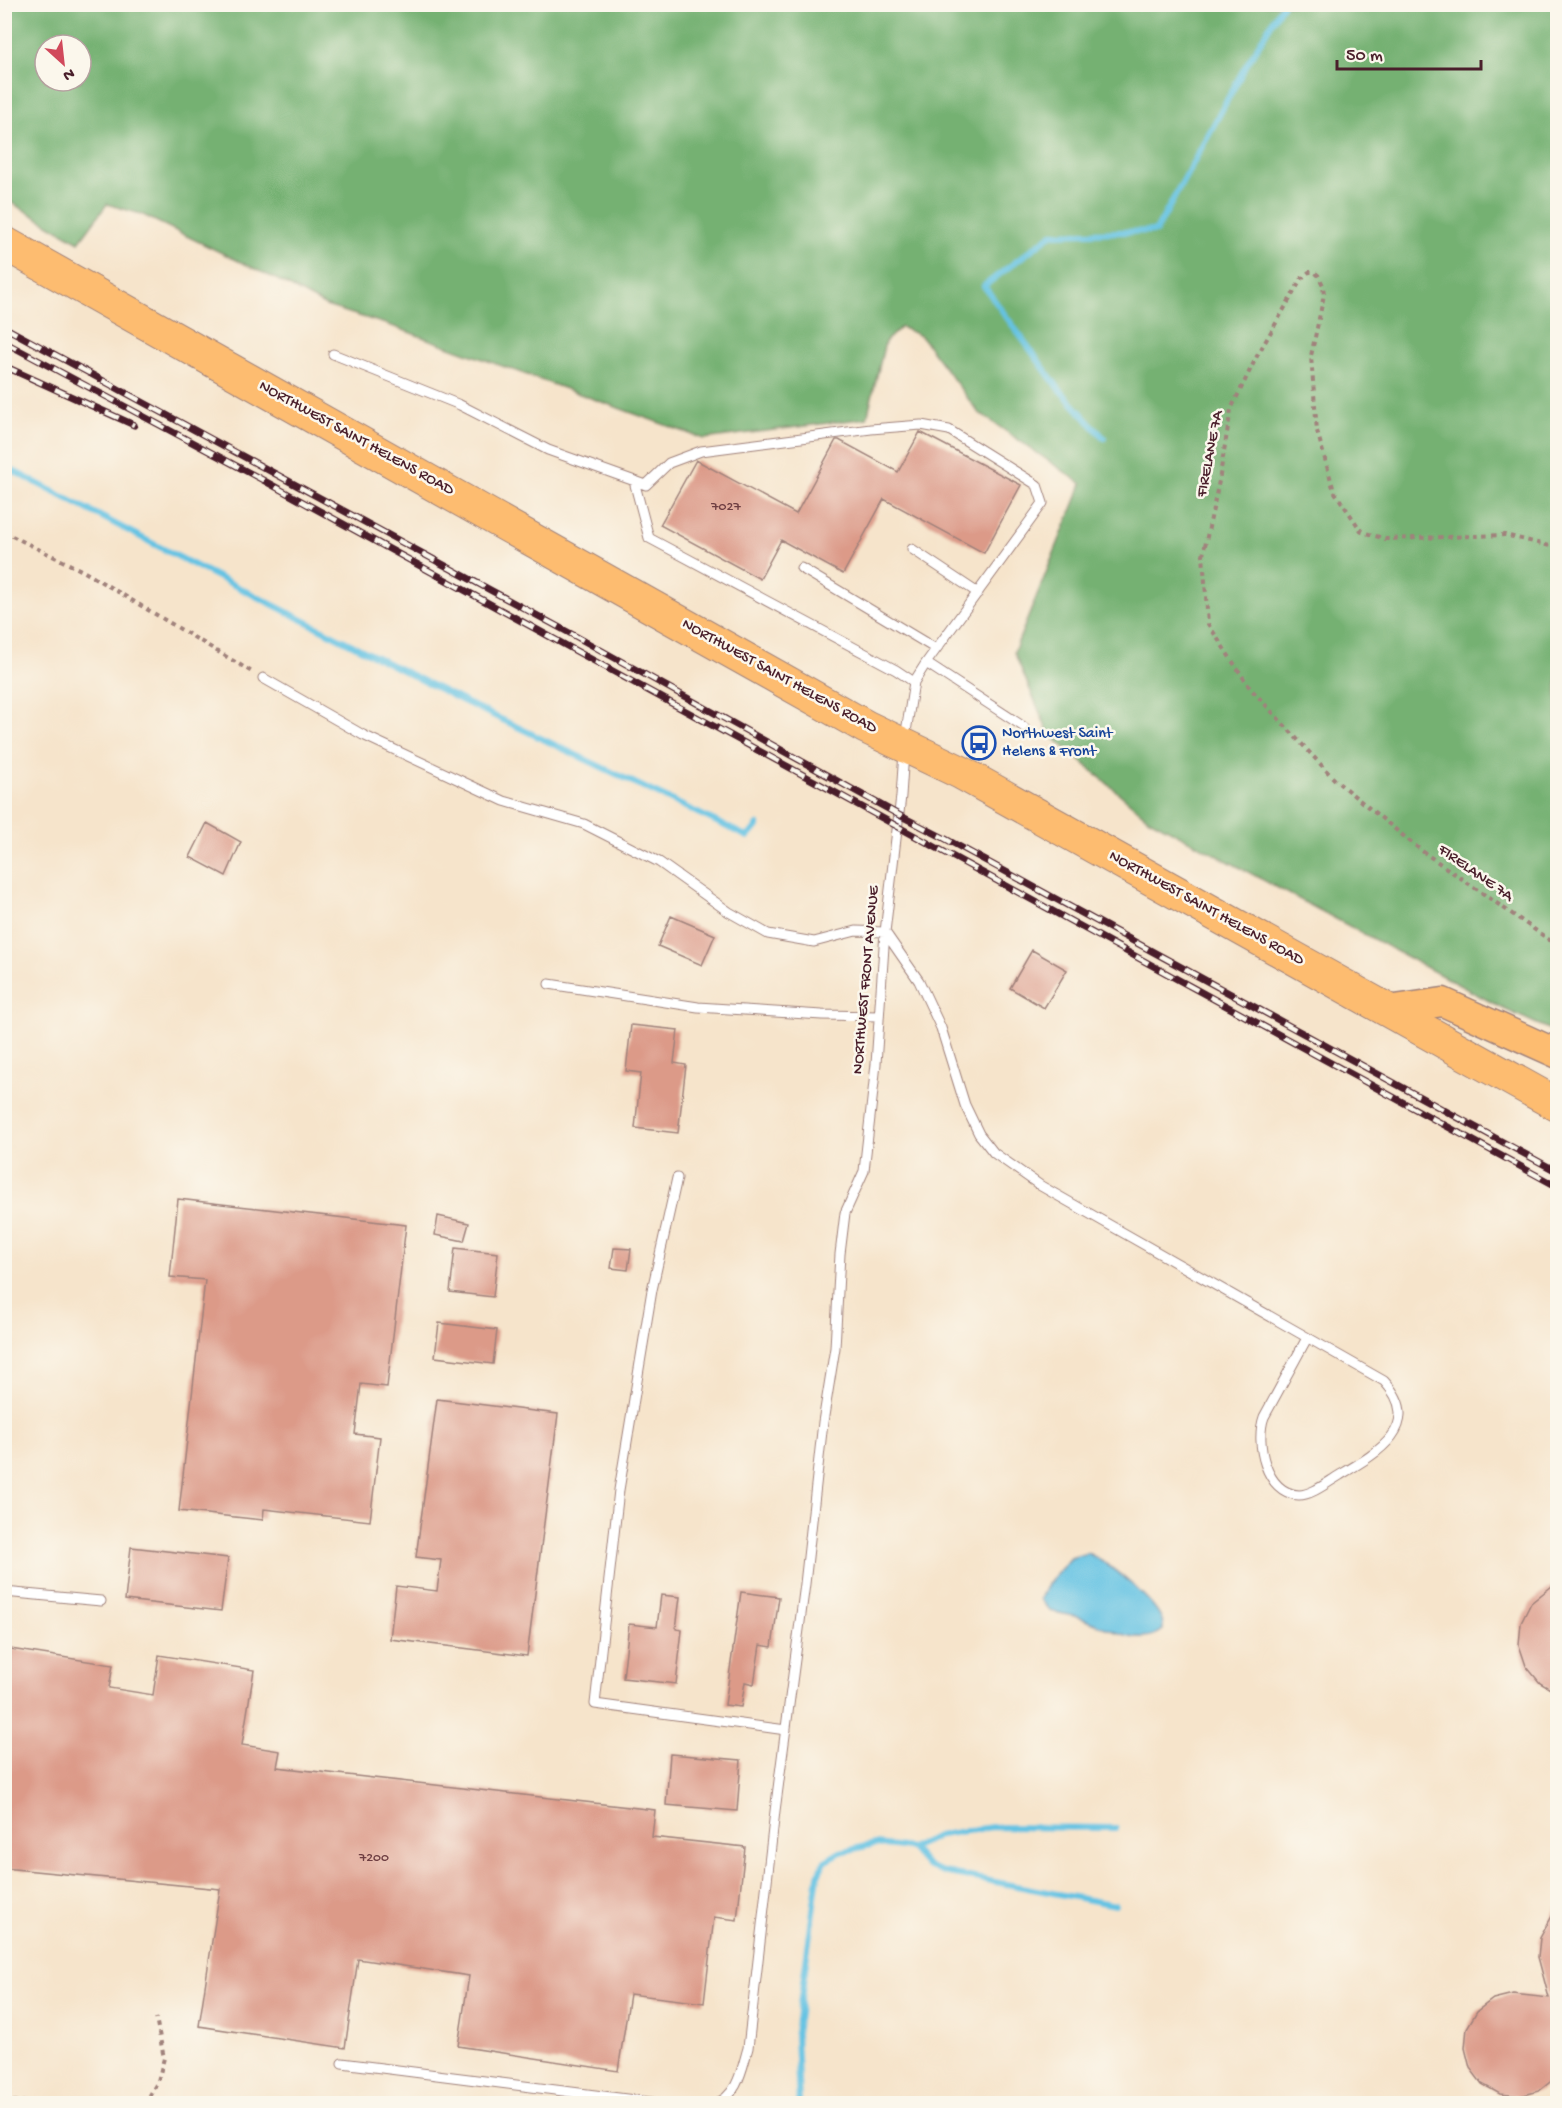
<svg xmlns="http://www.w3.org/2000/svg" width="1562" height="2108" font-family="'Gochi Hand',sans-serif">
<rect width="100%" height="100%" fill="#fbf7ec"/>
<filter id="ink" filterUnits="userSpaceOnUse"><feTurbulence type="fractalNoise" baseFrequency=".0167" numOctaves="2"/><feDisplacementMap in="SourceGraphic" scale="12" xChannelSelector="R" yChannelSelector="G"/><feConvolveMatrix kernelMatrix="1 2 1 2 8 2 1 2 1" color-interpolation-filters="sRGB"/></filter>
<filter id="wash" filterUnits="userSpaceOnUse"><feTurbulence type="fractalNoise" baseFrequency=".008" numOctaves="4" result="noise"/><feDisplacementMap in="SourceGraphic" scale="24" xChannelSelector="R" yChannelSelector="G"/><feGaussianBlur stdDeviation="1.35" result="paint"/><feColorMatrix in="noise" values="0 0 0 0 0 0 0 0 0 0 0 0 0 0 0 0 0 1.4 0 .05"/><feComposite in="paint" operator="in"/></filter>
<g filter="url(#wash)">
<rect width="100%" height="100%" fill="#f6e4cb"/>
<!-- forest -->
<path fill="#74b172" stroke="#5f684e" stroke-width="1.5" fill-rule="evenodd" d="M5 4 1557 5V1033L1504 1009 1149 819 1049 734 1014 652 1082 484 978 412 921 336 901 327 885 342 867 418 704 439 389 325 326 306 278 280 141 214 107 204 79 242 5 199ZM45 45H81V81H45Z"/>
<!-- water -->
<path fill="#65c3e3" stroke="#587187" stroke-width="1.5" d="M1087 1553C1107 1562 1154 1599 1162 1620 1163 1623 1163 1627 1163 1630 1139 1649 1103 1625 1078 1617 1069 1615 1059 1613 1050 1611L1040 1599 1047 1585 1071 1558Z"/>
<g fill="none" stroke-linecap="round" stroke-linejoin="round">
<!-- stream -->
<path stroke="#65c3e3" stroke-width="6" d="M1104 438 1059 389 984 286 1052 234 1156 231 1244 69 1283 4
M4 466 198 567 465 702 748 837 758 825
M911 1848 927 1866 943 1872 1116 1905
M799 2104 796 2034 818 1875 825 1861 840 1852 875 1844 911 1848 940 1835 992 1827 1116 1828"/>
</g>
<g id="blocks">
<!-- building -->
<path fill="#dc9a88" d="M920 432 1021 485 984 553 884 499 843 574 781 540 760 579 660 525 696 460 796 514 836 440H839L898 472Z
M207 823 241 842 226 876 190 857Z
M671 916 715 935 702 965 658 946Z
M1032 950 1067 970 1044 1008 1010 988Z
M631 1025 678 1030 674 1063 686 1065 678 1133 635 1128 641 1073 626 1071Z
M178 1199 406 1225 387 1387 361 1384 355 1434 380 1437 370 1521 264 1509 263 1520 179 1511 205 1280 170 1277Z
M438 1216 469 1223 464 1241 435 1235Z
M455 1248 498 1253 493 1297 450 1292Z
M614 1248 631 1249 628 1270 611 1268Z
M439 1323 497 1330 493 1364 435 1357Z
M437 1399 558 1414 527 1656 390 1639 396 1586 437 1591 441 1560 416 1557Z
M131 1547 228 1558 221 1611 125 1600Z
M1557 1582V1693L1540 1683 1526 1666 1519 1645 1521 1623 1531 1603Z
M741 1592 779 1597 772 1647 760 1645 754 1684 745 1682 741 1707 725 1705Z
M661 1595 680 1597 676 1629 682 1630 676 1684 623 1678 629 1624 657 1627Z
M4 1648 113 1665 109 1688 153 1695 159 1655 254 1670 242 1745 280 1751 277 1767 655 1810 652 1837 745 1847 737 1920 714 1917 704 2003 630 1994 618 2071 458 2046 469 1976 358 1959 345 2048 199 2026 220 1889 4 1868Z
M670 1754 741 1760 737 1811 666 1805Z
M1557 1907V2074L1555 2078 1539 2091 1520 2096 1500 2094 1482 2084 1470 2068 1465 2048 1467 2028 1477 2011 1493 1999 1513 1994 1549 1998 1538 1957 1540 1938Z"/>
</g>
</g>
<g filter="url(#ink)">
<use href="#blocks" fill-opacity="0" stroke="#a0827b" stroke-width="1.5"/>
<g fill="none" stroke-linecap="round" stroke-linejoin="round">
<!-- lane casing -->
<g stroke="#a0827b" stroke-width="11">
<path id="lane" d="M333 354 460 405 548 450 646 485 669 463 701 451 871 429 921 425 949 430 1037 485 1043 503 926 663 914 682
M634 481 649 538 896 670 914 682 905 738
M912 549 978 593
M801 568 936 649
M926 663 1024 727
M263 678 363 735 504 801 584 824 659 862 729 912 768 934 814 942 856 931 885 932 919 981 941 1028 965 1105 979 1134 994 1153 1041 1186 1384 1381C1426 1426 1376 1454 1340 1475 1328 1482 1312 1495 1299 1495 1265 1493 1255 1442 1264 1417L1307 1338
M549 984 698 1007 822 1015 879 1016
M677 1178 652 1290 619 1490 595 1704 786 1730
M4 1592 101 1601
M342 2063 666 2104
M714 2104C738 2097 742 2068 748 2048L775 1811 805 1584 823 1422 835 1348 840 1254 845 1213 864 1171 876 1064 885 932 901 796 904 752"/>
</g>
<!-- primary casing -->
<g stroke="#a0827b" stroke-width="31">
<path id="primary" d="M1388 1010 1443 1002 1558 1054"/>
</g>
<!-- highway casing -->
<g stroke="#a0827b" stroke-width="35">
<path id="highway" d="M4 243 866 727 960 772 1558 1105"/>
</g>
<!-- path -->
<path stroke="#a0827b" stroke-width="4" stroke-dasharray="4.5 4.5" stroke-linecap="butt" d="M4 532 83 571 252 672
M1558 548 1505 535 1386 539 1362 532 1334 491 1317 431 1311 356 1324 295 1323 285 1318 275 1314 272H1309L1302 278 1257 356 1231 409 1219 481 1203 555 1208 624 1250 688 1336 781 1422 851 1558 946
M4 2101 71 2104
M145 2104 158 2081 164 2058 156 2018"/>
<!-- lane -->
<use href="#lane" stroke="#fff" stroke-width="9"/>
<!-- primary -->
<use href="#primary" stroke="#fdbc70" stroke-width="28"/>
<!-- highway -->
<use href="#highway" stroke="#fdbc70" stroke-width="33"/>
<!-- rail casing -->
<g stroke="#4a1f2b" stroke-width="7">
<path id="rail" d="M4 327 577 637 899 815 942 837 1558 1172
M4 342 261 479 1558 1187
M4 366 134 425"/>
</g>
<!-- rail -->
<use href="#rail" stroke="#fbf7ec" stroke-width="4.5" stroke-dasharray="14" stroke-linecap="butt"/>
</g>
</g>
<!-- icons -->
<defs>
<g id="bus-ring" transform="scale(1.725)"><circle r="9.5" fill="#fbf7ec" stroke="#1a4fb4" stroke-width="1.5"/><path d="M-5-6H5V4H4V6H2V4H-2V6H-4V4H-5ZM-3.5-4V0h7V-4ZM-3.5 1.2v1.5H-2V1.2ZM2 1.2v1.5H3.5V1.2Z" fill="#1a4fb4"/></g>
</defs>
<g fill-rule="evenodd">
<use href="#bus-ring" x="979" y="743"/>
</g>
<g text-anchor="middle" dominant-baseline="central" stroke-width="5" stroke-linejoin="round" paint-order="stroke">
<!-- number labels -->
<g font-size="14" fill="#6e3e42">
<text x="726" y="507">7027</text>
<text x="374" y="1858">7200</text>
</g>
<!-- street labels -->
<g font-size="16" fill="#4a1f2b" stroke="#fbf7ec">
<text transform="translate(356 439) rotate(29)">NORTHWEST SAINT HELENS ROAD</text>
<text transform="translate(1211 454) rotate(-79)">FIRELANE 7A</text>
<text transform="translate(779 677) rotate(29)">NORTHWEST SAINT HELENS ROAD</text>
<text transform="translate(1475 874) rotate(35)">FIRELANE 7A</text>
<text transform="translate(1206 909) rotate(29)">NORTHWEST SAINT HELENS ROAD</text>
<text transform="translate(867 980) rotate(-85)">NORTHWEST FRONT AVENUE</text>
</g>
<!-- transit labels -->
<g font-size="16" fill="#164399" stroke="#fbf7ec" text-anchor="start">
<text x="1002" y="734">Northwest Saint<tspan x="1002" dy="18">Helens &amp; Front</tspan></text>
</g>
</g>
<!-- margin -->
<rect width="1562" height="2108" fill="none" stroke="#fbf7ec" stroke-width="24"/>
<!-- north arrow -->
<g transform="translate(63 63) rotate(153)"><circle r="28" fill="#fbf7ec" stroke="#b4a19f" stroke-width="1.5"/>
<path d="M0-4.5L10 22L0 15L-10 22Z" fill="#d1495b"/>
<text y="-9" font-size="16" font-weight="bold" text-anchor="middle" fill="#4a1f2b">N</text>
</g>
<!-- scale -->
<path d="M1337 60v9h144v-9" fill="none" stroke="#4a1f2b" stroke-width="3"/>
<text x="1346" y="60" font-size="18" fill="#4a1f2b" stroke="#fbf7ec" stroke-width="4.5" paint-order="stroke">50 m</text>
</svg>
